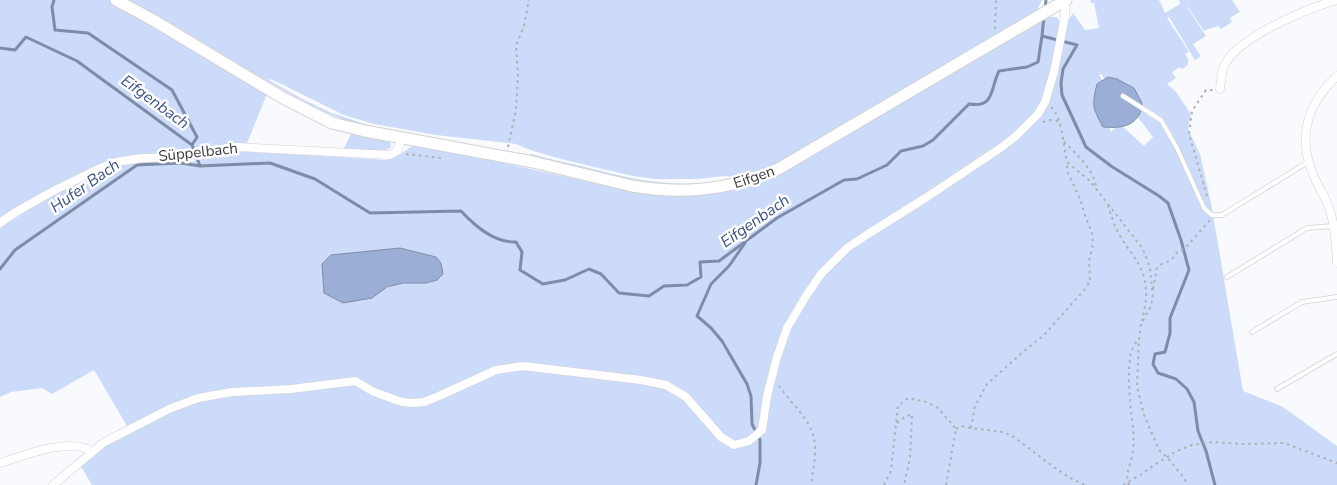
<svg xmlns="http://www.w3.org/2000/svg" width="1337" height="485" font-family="'Nunito Sans',sans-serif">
<rect width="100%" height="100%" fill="#f9fafd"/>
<!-- green -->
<path fill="#ccdbf9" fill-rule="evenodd" d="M0 0H1042L1037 10 773 166C738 180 703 187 665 185 643 185 622 179 601 174 577 168 554 162 530 156V155L532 154C548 159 565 162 581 166 631 179 683 192 734 177L724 176 698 179H655L633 176 573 162 533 151 516 144 436 135 374 124 344 115 273 80 267 79 306 101 332 113 371 126C340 122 312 106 285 91 276 87 267 79 257 77L267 94 247 143 209 147 182 154H140L115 158 95 167 12 210 0 218Z
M1090 0H1159L1165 13 1180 4 1179 0H1232L1240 12 1230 18 1232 22 1221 29 1219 26C1214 28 1209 28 1204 31L1188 7H1187L1206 36 1193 44 1201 56 1195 60 1169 17 1167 18 1189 52 1185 54 1188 59V65L1182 69 1180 67 1172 72 1176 78 1167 84 1176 92 1191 114 1188 129 1200 154 1211 203 1243 391 1283 407 1337 446V485H92L80 465 98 450 116 439 171 412 199 401 293 386 232 389 197 395 127 426 94 370 52 394 42 388 11 392 0 397V228L36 205 57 193 117 166 152 161 174 160 191 162 222 154 243 151 387 160C401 157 402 151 413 146L467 155 639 193 662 195H701L728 191 755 184 782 172 1050 17H1057L1060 22H1067L1073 13 1085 30 1099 28 1094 3H1091ZM1101 74 1105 79 1116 89 1155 113 1160 123 1125 100 1153 137 1144 146 1120 124 1111 132 1104 113 1103 81 1099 75ZM322 264 443 274C430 288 421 281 405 283 392 284 382 290 372 298Z
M351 134 390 141 391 147 387 150H343Z"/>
<!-- water -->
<path fill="#9baed5" stroke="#7e8ca7" d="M1108 77 1117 79 1134 88 1142 103C1142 107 1141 112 1139 115 1131 128 1117 128 1103 127 1092 107 1092 105 1097 84Z
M400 248 436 257 441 263 443 274 437 280 426 283H403L387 287 372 298 343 303 324 293 322 264 331 255Z"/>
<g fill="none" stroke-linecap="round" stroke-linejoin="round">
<!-- stream -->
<path stroke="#7e8ca7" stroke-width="3" d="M54 0 52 7 55 30 88 33 172 90 197 137 192 145
M1045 9 1046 0
M1042 36 1077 45 1063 69 1061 83 1062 95 1086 147 1111 166 1159 196 1168 203 1181 240 1189 270 1170 318V333L1165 352 1155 354 1153 364 1158 373 1176 379 1187 389 1194 402 1198 431 1206 451 1215 485
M0 48 15 50 26 37 77 61 192 145 200 166
M745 243 729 266 711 284 697 316 711 328 722 341 747 384 751 396 752 424 760 440V463L756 485
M0 269 15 250 137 165 181 163 200 166 270 163 315 179 370 213 461 211C475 226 494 243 516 242L522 252 520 270 543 284 565 280 589 269 601 274 619 293 649 296 664 286 687 285 701 277 700 262 719 261 777 218 844 180 857 179 887 165 901 151 923 146 933 140 969 104C995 108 990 89 999 71L1027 67 1038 62 1042 36 1044 16"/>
<!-- service casing -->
<g stroke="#d1d2d5" stroke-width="5.5">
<path id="service" d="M1123 96 1161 120 1177 148 1204 208 1212 215H1222L1308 162
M1227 277 1307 228 1333 226
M1252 332 1302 302 1337 297
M1277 389 1337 354"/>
</g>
<!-- minor casing -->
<g stroke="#d1d2d5" stroke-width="9">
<path id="minor" d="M1337 76C1308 103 1297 136 1313 174 1317 185 1324 194 1328 205 1335 223 1336 243 1337 263
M1220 89C1221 82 1221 74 1224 66 1237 37 1307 9 1336 0
M0 223 14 213 55 190 96 170 116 162 142 158 186 157 215 150 237 147 390 155 397 151 402 138
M0 463C22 456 72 436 92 452
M53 485 103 443 169 409 198 398 232 392 291 389 355 381 374 392 402 402 412 403 424 402 439 396 496 370 523 366 641 380 666 385 686 397 721 437 734 445 749 441 762 430 767 396 777 357 787 328 806 296 821 274 847 248 868 234 927 197 1002 147 1017 135 1038 114 1045 102 1054 72 1065 16V1"/>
</g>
<!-- secondary casing -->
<g stroke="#d1d2d5" stroke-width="13">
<path id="secondary" d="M116 0 153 20 283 98 332 123 365 131 533 162 632 186C683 195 732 190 780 168L1066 0"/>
</g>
<!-- path -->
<path stroke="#aeafb1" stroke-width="2" stroke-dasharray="2.5 4" stroke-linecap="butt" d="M995 29 996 0
M1051 107C1063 119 1063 146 1067 162L1090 181 1143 249 1150 268 1153 298 1150 308 1141 324 1139 339 1137 386 1144 415 1159 450 1167 457 1184 478 1188 485
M1043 122 1050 120 1058 121
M1064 142C1075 152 1096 172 1096 188
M508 147 516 110 518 76 516 46 524 26 529 0
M406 154 441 158
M1207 196 1189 134 1192 111 1206 90H1213
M1108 205C1111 215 1114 225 1119 234 1131 256 1144 263 1146 290 1147 300 1144 310 1142 321
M1153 289 1157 268C1163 261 1172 263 1175 254L1186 247 1210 220
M779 386C790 401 810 420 814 438 817 451 813 472 811 485
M897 423 905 417 912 414 910 458 904 485
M971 428 975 406 987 384 1024 351 1044 335 1086 288 1090 281 1089 261 1093 244 1092 233 1084 213 1081 201 1067 171V162
M956 429 961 426 971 428 1003 432 1014 437 1055 468 1072 479 1085 485
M884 485 891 471 898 406 908 398 927 402 938 408 956 429 946 485
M1123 485 1142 474 1154 465 1177 451 1192 445 1212 442 1242 444 1284 443 1337 463
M1129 485C1124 473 1132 463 1133 451 1135 433 1131 417 1130 400 1129 387 1128 373 1130 360 1130 352 1133 346 1139 339"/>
<!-- service -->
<use href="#service" stroke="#fff" stroke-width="4"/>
<!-- minor -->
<use href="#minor" stroke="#fff" stroke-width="8"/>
<!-- secondary -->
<use href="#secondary" stroke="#fff" stroke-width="11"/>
</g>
<g text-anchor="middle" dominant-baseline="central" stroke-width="5" stroke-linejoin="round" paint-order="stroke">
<!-- street labels -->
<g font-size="15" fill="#3a3b3c" stroke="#fff">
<text transform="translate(198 152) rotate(-6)">Süppelbach</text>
<text transform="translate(754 177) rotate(-19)">Eifgen</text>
</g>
<!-- water labels -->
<g font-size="16" font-style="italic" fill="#3c5387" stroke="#fff">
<text transform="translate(155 102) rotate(36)">Eifgenbach</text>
<text transform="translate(85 186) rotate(-35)">Hufer Bach</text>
<text transform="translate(755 221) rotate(-35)">Eifgenbach</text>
</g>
</g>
</svg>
